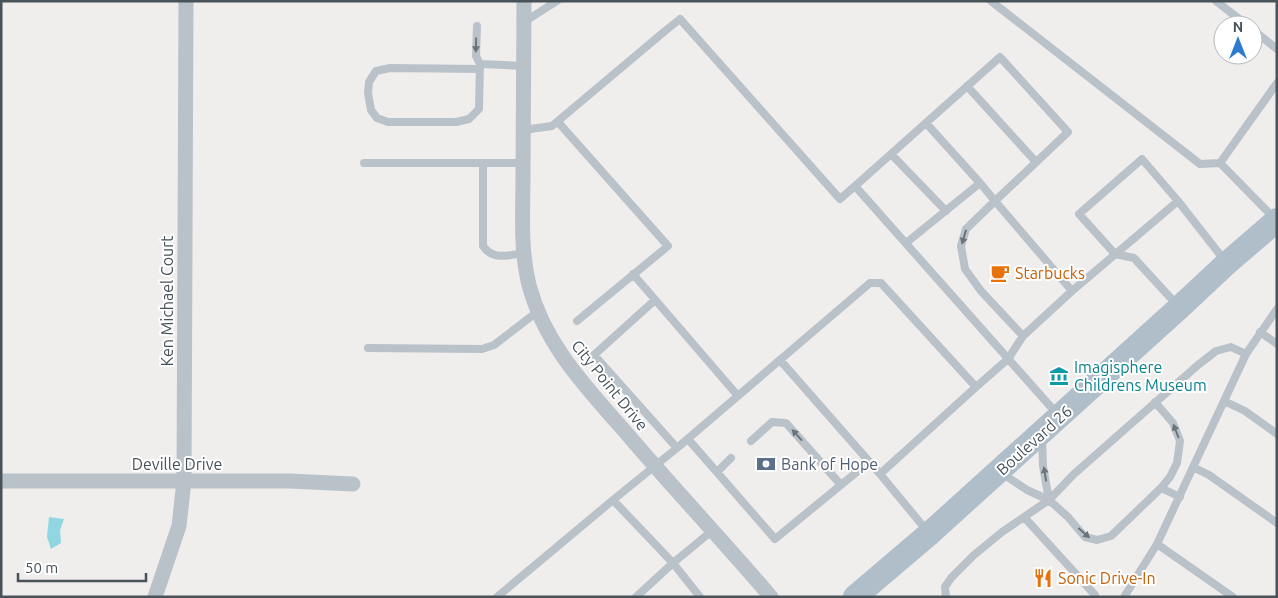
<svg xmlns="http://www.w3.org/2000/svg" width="1278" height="598" font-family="Ubuntu,sans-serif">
<rect width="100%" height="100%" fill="#f0eded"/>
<!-- water -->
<path fill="#91d7e2" d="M49 517 64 519 60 530 61 543 51 549 47 537Z"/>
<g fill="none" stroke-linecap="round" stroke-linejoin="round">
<!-- lane -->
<path stroke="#bac2c9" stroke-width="8" d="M991 1 1200 164 1220 163
M1216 1 1247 25
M524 22 557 1
M477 26 476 56 480 64 479 109 469 119 456 122H388L377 118 371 110 368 93 369 82 376 71 390 68 480 69
M1253 30 1277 49
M480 64 524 66
M967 86 1036 162
M558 122 668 246 577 321
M926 123 980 183
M523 130 552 126 665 31 680 19 840 199 855 186
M891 154 946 211
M364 163H523
M483 163V246C493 261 509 255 524 253
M1274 218 1220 163 1277 83
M906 243 980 183 995 201 966 229 961 246 965 269 981 291 1023 336
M633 274 738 396
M1072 291 1178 201
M655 300 594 355 677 448
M1178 306 1134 258 1115 254 1079 214 1142 159 1178 201 1225 261
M1260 332 1277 344
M368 348 482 349 494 345 537 312
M780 360 880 474
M976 387 1008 359 1023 336 1072 291 995 201 1068 132 1000 57 855 186C923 262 990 339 1058 415
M1224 401 1245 411 1277 434
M688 439 775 539 869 462
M751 441 772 422 786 423 841 485
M1193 467 1209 475 1277 523
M717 472 731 458
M1000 472 1027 490 1049 500 1043 466 1042 438
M1161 488 1180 497
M613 500 677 448 870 283H881L976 387 880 474 928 532
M1049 500 1068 517 1085 537 1097 540 1111 536 1161 488 1170 477 1177 463 1180 441 1173 423 1155 402
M1024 517 1095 595V597
M1157 544 1233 597
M497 597 613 500 673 563 636 597
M700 597 673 563 713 530
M946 597 945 587 951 578 974 555 1002 532 1049 500 1074 474 1198 365 1216 351 1231 347 1246 354
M1124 597 1157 544 1246 354 1277 309"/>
<!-- street -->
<path stroke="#bac2c9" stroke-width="15" d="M524 1C524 59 523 117 523 175 523 212 520 249 529 285 545 346 588 389 628 435 675 490 724 542 771 597
M1 481H289L353 484
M155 597 179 526 184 481 186 1"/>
<!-- primary -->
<path stroke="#afbec9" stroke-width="24" d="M855 597 929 534 1180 307 1226 264 1277 220"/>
</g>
<!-- one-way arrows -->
<defs><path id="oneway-solid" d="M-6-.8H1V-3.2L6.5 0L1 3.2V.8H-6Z" transform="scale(1.25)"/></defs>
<g fill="#6a747b">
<use href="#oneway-solid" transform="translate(476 45) rotate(91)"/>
<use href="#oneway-solid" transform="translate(964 237) rotate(106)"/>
<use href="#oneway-solid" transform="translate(1176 431) rotate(-111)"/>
<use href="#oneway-solid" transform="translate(797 435) rotate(-132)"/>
<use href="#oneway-solid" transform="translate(1045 474) rotate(-99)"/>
<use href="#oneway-solid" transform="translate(1084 533) rotate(41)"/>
</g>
<!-- icons -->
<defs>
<g id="cafe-bare" transform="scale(1.5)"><path d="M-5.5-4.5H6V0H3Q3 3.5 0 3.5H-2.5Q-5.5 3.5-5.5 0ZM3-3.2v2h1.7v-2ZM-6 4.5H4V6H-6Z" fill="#e8710a" stroke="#fff" stroke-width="2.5" paint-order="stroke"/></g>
<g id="museum-bare" transform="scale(1.5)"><path d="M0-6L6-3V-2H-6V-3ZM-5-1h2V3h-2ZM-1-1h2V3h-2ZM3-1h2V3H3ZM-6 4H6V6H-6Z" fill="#0f9aa8" stroke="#fff" stroke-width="2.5" paint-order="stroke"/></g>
<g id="bank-bare" transform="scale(1.5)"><path d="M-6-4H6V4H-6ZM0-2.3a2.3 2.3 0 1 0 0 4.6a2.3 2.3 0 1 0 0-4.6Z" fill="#5c6f8a" stroke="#fff" stroke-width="2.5" paint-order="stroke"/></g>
<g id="restaurant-bare" transform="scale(1.5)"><path d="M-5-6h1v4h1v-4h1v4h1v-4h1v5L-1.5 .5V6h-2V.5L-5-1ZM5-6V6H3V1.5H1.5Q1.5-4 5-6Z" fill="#e8710a" stroke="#fff" stroke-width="2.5" paint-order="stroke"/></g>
</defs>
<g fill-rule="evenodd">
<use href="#cafe-bare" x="1000" y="273"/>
<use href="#museum-bare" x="1059" y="376"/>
<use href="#bank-bare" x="766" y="464"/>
<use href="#restaurant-bare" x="1043" y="578"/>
</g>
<g text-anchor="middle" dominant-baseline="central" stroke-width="4" stroke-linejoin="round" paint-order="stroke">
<!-- food labels -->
<g font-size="16" fill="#c56008" stroke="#fff" text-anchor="start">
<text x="1015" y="273">Starbucks</text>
<text x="1058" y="578">Sonic Drive-In</text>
</g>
<!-- street labels -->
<g font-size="16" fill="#475259" stroke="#fff">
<text transform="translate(167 301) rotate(-90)">Ken Michael Court</text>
<text transform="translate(610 385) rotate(51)">City Point Drive</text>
<text transform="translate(1034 440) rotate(-42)">Boulevard 26</text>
<text x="177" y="464">Deville Drive</text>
</g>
<!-- culture labels -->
<g font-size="16" fill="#0d838f" stroke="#fff" text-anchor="start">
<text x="1074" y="367">Imagisphere<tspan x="1074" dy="18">Childrens Museum</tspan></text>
</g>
<!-- service labels -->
<g font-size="16" fill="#4e5e75" stroke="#fff" text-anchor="start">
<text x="781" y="464">Bank of Hope</text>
</g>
</g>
<!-- border -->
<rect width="1278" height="598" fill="none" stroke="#475259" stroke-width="5"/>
<!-- north arrow -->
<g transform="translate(1238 40)"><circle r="24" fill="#ffffff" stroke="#b5babd"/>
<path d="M0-4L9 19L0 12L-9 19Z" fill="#2b7ccc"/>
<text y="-8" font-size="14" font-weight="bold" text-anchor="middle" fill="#475259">N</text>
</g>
<!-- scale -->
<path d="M18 573v8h128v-8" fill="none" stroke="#475259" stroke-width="2.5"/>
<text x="25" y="573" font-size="15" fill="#475259" stroke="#ffffff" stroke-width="4" paint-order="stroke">50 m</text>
</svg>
